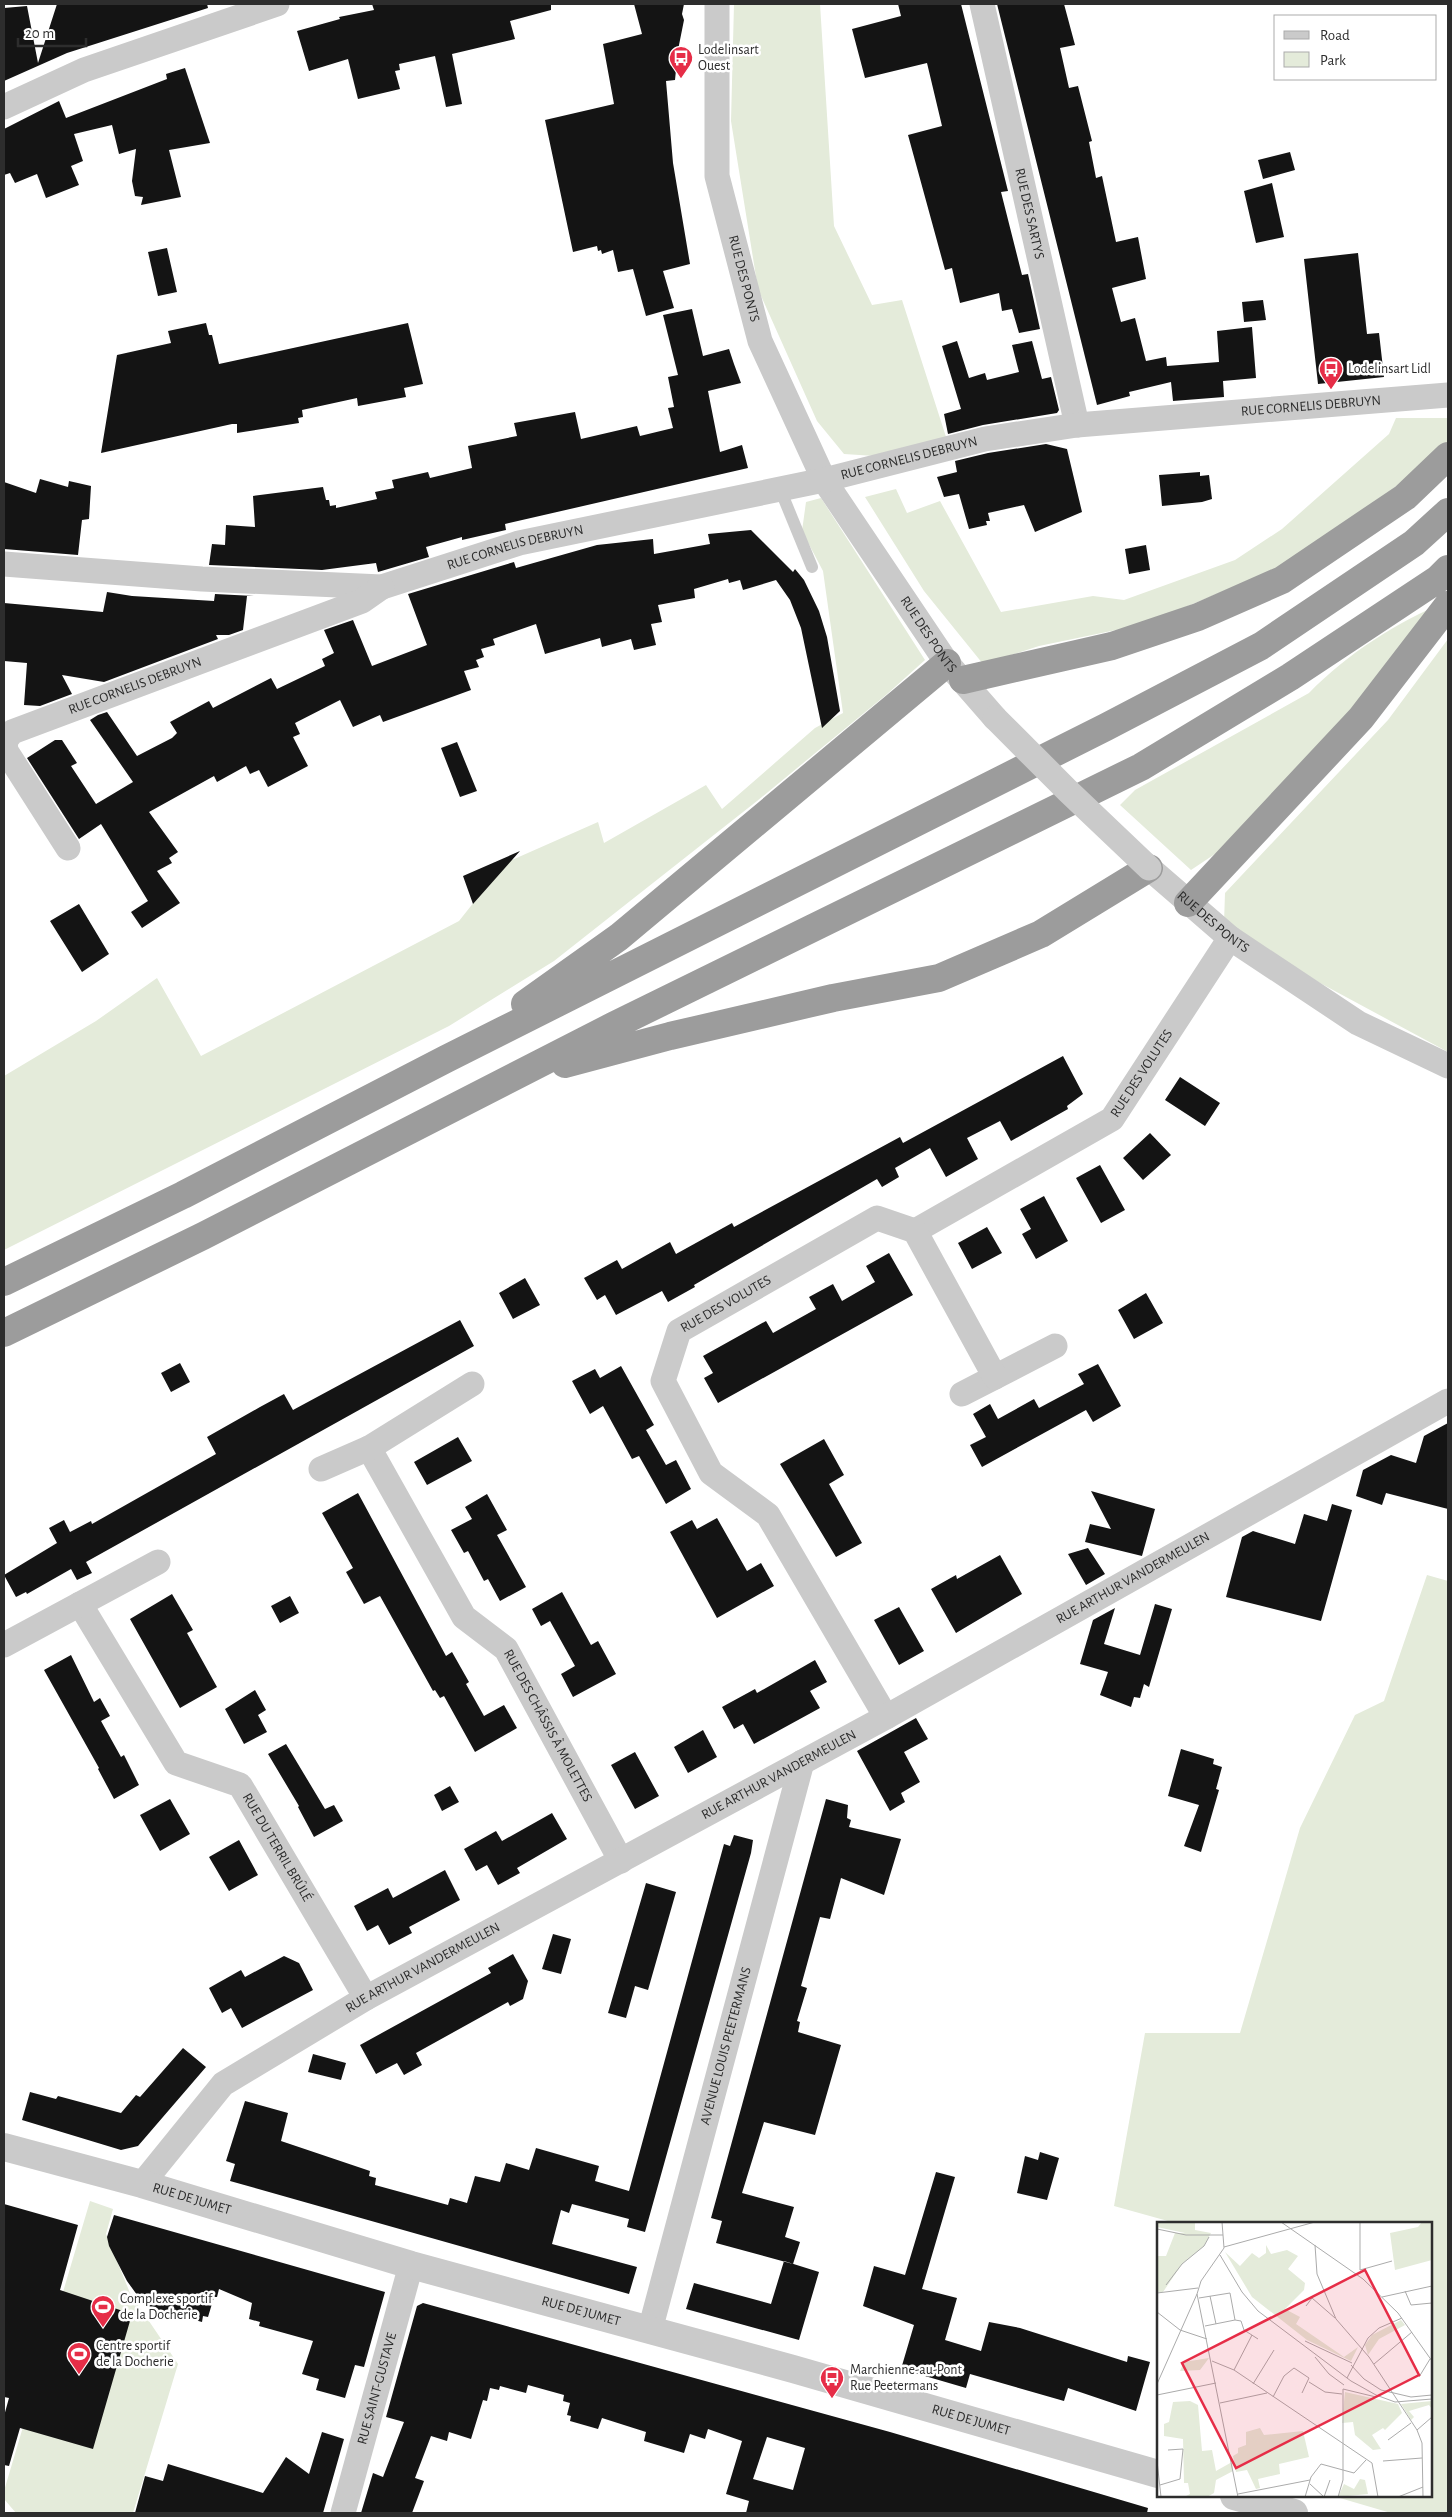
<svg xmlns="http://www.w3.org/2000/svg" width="1452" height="2517" font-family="'Alegreya Sans',sans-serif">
<rect width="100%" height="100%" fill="#fff"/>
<!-- green -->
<path fill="#e4ebda" d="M734 4H820L834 226 872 305 902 300 947 440 875 456 844 454 817 421 758 289 731 121Z
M1396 418H1448V446L1305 557 1145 624 1039 646 983 664 924 591 865 497 896 489 907 513 940 501 1001 612 1093 596 1124 600 1235 560 1282 529 1389 434Z
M821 498 925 660 886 695 757 801 554 961 449 1026 4 1250V1076L96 1021 157 978 201 1056 459 921 505 863 598 822 604 843 706 785 722 809 815 728 843 713 823 571 802 531 806 502Z
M1448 601V604L1224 848 1191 870 1120 805 1135 790 1309 693C1348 653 1397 622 1448 601Z
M1448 639V1052L1320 983 1224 923 1225 893 1388 720Z
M1427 1575 1448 1581V2513H1391L1333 2496H1431V2223H1175L1114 2206 1145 2033H1240L1300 1828 1355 1715 1384 1701Z
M90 2201 113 2209 106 2234 130 2293 178 2364 133 2513H16L4 2499V2491Z"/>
<!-- building -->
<path fill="#141414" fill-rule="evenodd" d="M57 4H207L208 8 67 53 4 81V8L27 6 38 63Z
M372 4H551V10L510 21 515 39 452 54 462 104 446 107 435 56 399 64 400 70 395 71 400 89 358 99 348 59 309 71 297 31 340 19 339 17 374 10Z
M634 4H684L682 14 684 20 678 50 675 80 666 81 673 163 690 264 663 271 674 308 646 316 633 269 618 272 613 250 602 254 601 250 598 251 597 246 573 252 545 120 614 104 603 44 642 34Z
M898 4H961L1008 191 1001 192 1022 275 1028 274 1040 329 1019 333 1012 309 1002 311 999 293 960 303 952 268 945 270 908 135 942 126 927 63 865 78 852 29 901 16Z
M997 4H1064L1075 45 1060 48 1069 88 1078 86 1092 141 1089 142 1096 178 1102 176 1116 242 1138 237 1146 279 1112 288 1121 322 1135 318 1146 361 1166 357 1167 366 1219 362 1217 331 1252 327 1256 378 1223 381 1224 397 1173 401 1171 382 1129 392 1130 396 1097 405Z
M185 68 210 143 169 150 181 197 141 205 143 197 135 196 132 181 136 149 119 154 112 125 74 134 83 161 71 166 79 185 46 198 37 174 15 183 10 173 4 175V129L59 101 66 118 167 79 166 74Z
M1290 152 1295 170 1263 179 1258 160Z
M1272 183 1284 237 1256 243 1244 191Z
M167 248 177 292 158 296 148 252Z
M1358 253 1367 334 1379 333 1384 377 1318 384 1304 259Z
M1263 300 1266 320 1244 322 1242 302Z
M692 309 703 356 729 349 734 364 741 383 708 391 720 452 742 445 748 468 505 524 506 530 462 540V537L426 547 429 557 378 572 376 563 322 570 209 565 212 544 225 545 226 525 255 527 253 496 323 487 326 500H329L330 506 336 505V508L377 499 375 492 394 488 392 480 428 472 430 478 472 468 468 446 517 436 514 423 575 412 581 439 637 426 640 436 673 428 668 408 674 407 668 377 678 375 663 315Z
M206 323 209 335H212L219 364 408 323 423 384 404 388 406 397 358 406 357 398 302 410 303 417 298 418 299 423 237 433V424H232L101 453 117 355 171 343 168 331Z
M957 341 969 378 985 373 987 380 1019 372 1012 345 1032 341 1042 379 1051 377 1059 410 1057 413 983 425 948 434 944 414 961 409 942 346Z
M1046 444 1067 449 1082 512 1035 532 1024 505 988 513 990 521H986L987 525 969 529 959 494 944 497 937 477 957 472 955 461 988 453Z
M1200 472V476L1209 475 1212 499 1202 502 1162 506 1159 475Z
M40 479 68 487 69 481 91 486 89 519 82 520 78 555 4 549V482L36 493Z
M751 530 793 572 795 569 804 580 819 611 827 637 840 711 822 728 801 628 790 600 776 580 743 590 740 580 729 583 728 579 694 589 695 598 658 605 662 622 651 624 656 645 634 650 631 639 602 647 600 638 545 654 536 624 493 639 495 645 481 649 484 657 476 660 479 667 464 671 471 690 383 722 380 715 353 727 340 700 295 723 300 734 293 737 308 766 268 787 259 770 250 774 246 766 217 782 214 776 149 812 178 852 169 858 172 863 157 871 180 903 142 928 131 912 148 901 101 824 79 839 27 758 55 740H62L77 763 71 766 96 804 133 782 90 720 98 715 107 712 137 756 172 738 177 733 170 722 209 701 213 708 271 678 277 689 325 666 322 659 334 653 324 630 353 620 372 666 427 645 408 594 514 562 516 568 597 545 653 539 654 554 710 544 708 534Z
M1146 545 1150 570 1129 574 1125 549Z
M107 592 132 596 214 601 215 594 254 596H247L243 630 229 635H216L218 639 104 682 62 675 72 694 40 706 24 705 27 663 4 661V603L103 612Z
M457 742 477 791 460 797 441 748Z
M520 851 473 904 463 876Z
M79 904 109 954 82 972 50 921Z
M1063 1056 1083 1094 1067 1106 1068 1109 1011 1141 1000 1121 967 1138 978 1159 946 1177 930 1148 895 1168 899 1177 882 1187 877 1179 694 1285 695 1287 668 1302 662 1291 616 1315 605 1295 597 1300 584 1278 617 1260 622 1269 670 1242 676 1254 732 1223 734 1227 900 1137 903 1143Z
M1180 1077 1220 1103 1205 1126 1165 1100Z
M1150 1133 1171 1155 1143 1180 1123 1158Z
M1100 1165 1125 1210 1101 1223 1076 1178Z
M1044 1196 1068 1241 1036 1259 1022 1234 1031 1229 1020 1209Z
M987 1227 1002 1253 972 1269 958 1243Z
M889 1253 913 1295 718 1403 704 1378 713 1373 703 1356 766 1321 773 1333 816 1309 809 1297 833 1284 842 1301 875 1282 866 1266Z
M525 1278 540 1305 513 1319 499 1293Z
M1146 1293 1163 1323 1134 1339 1118 1310Z
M460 1320 474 1346 86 1562 92 1573 77 1580 71 1569 27 1594 26 1592 16 1597 4 1575 57 1543 49 1528 64 1520 70 1532 91 1521 92 1524 216 1454 207 1437 260 1407 284 1394 293 1410Z
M180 1363 190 1382 171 1392 161 1373Z
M1098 1364 1121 1406 1093 1422 1086 1410 982 1467 970 1445 986 1437 973 1414 990 1404 998 1419 1034 1399 1039 1408 1084 1384 1078 1374Z
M621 1366 654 1425 646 1430 666 1465 676 1460 691 1489 666 1504 639 1456 632 1459 603 1406 590 1414 572 1381 595 1369 600 1378Z
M1448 1423V1509L1386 1493 1382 1505 1356 1496 1363 1470 1391 1455 1416 1463 1424 1436Z
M458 1437 472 1461 427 1485 414 1462Z
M824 1439 844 1475 829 1484 862 1543 836 1557 780 1464Z
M1091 1491 1155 1509 1142 1556 1085 1542 1090 1524 1111 1529Z
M358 1493 446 1656 452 1652 469 1682 466 1684 484 1716 504 1705 517 1728 475 1752 444 1696 440 1698 435 1690 433 1691 380 1596 364 1604 346 1572 353 1568 322 1513Z
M487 1494 507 1530 497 1535 526 1587 500 1601 488 1579 484 1581 468 1551 464 1553 451 1530 472 1519 465 1507Z
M1332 1504 1352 1510 1321 1621 1226 1597 1242 1537 1253 1531 1295 1544 1304 1514 1327 1521Z
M717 1518 747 1571 761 1563 774 1586 717 1618 670 1532 692 1520 697 1529Z
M1088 1548 1105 1574 1086 1585 1068 1554Z
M1000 1555 1022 1594 956 1633 931 1589 956 1575 957 1579Z
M562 1592 591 1645 598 1641 616 1674 573 1697 561 1674 575 1666 550 1621 541 1626 532 1609Z
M172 1594 193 1630 187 1633 217 1687 180 1708 130 1619Z
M290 1596 299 1613 280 1623 271 1606Z
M1155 1604 1172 1609 1149 1687 1144 1684 1140 1698 1134 1697 1131 1707 1100 1695 1108 1672 1080 1664 1093 1620 1115 1608 1104 1644 1140 1655Z
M899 1607 924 1651 899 1665 874 1620Z
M71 1655 94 1702 100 1698 110 1716 101 1721 121 1757 124 1755 139 1785 114 1799 98 1769 99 1768 44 1670Z
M815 1660 827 1682 810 1691 820 1708 754 1744 743 1724 734 1729 722 1707 755 1689 757 1693Z
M255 1690 266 1710 258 1715 267 1732 244 1744 225 1709Z
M916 1718 928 1739 904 1752 920 1782 901 1793 905 1802 890 1811 857 1751Z
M703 1730 717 1757 688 1773 674 1747Z
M286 1744 325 1809 334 1805 343 1821 314 1837 298 1807 299 1806 268 1754Z
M1181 1749 1214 1759 1213 1764 1222 1767 1216 1789 1219 1790 1201 1852 1184 1846 1199 1805 1168 1796Z
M635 1752 659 1796 635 1809 611 1765Z
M450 1786 459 1802 442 1811 434 1795Z
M170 1799 190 1834 160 1851 140 1815Z
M826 1799 848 1805 847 1818 851 1820 849 1827 901 1839 884 1895 841 1878 830 1919 820 1917 801 1986 807 1988 797 2021 800 2022 798 2032 841 2045 815 2135 764 2122 742 2193 794 2207 785 2237 800 2242 793 2264 716 2243 722 2221 711 2218Z
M552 1813 567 1839 517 1868 520 1873 498 1885 487 1865 476 1871 464 1849 496 1831 502 1841Z
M734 1835 753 1840 751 1853 645 2232 627 2227 629 2219 572 2204 569 2213 561 2210 552 2244 637 2267 629 2294 230 2181 235 2164 226 2161 245 2101 288 2113 281 2141 370 2171 369 2176 376 2178 375 2185 448 2205 450 2198 467 2203 475 2176 500 2182 506 2163 529 2170 536 2148 599 2166 595 2181 629 2191 724 1844 730 1846Z
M239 1840 258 1875 229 1891 209 1857Z
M445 1870 460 1900 409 1927 412 1933 389 1945 378 1925 367 1931 354 1906 388 1888 393 1898Z
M646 1883 676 1892 648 1990 635 1986 626 2018 608 2013Z
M553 1934 571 1939 561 1974 542 1969Z
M513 1954 528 1981 523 1999 510 2006 508 2002 416 2053 422 2065 404 2075 397 2063 376 2074 360 2045 491 1973 488 1968Z
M284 1956 299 1963 313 1990 242 2028 231 2008 222 2013 209 1988 241 1970 245 1977Z
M183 2048 206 2067 138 2146 121 2150 22 2120 30 2092 56 2099 58 2096 121 2113 136 2095 140 2097Z
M313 2054 346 2063 341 2080 308 2072Z
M1040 2152 1059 2158 1047 2200 1017 2193 1025 2156 1038 2160Z
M936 2172 955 2177 922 2289 957 2298 945 2340 981 2351 989 2322 1020 2328 1127 2362 1128 2356 1150 2362 1136 2411 1068 2388 1064 2401 970 2374 966 2388 901 2369 914 2325 863 2306 874 2266 905 2275Z
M4 2204 78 2225 60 2290 132 2314 93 2449 20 2428 9 2466 4 2465V2416L9 2398 4 2397Z
M114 2215 385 2292 364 2367 355 2365 345 2398 316 2390 319 2379 302 2374 313 2341 259 2326 260 2322 249 2319 252 2303 219 2289 217 2297H214L208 2317 203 2316 202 2322 145 2306 127 2281 109 2246 107 2237Z
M784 2261 819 2272 799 2340 686 2309 694 2283 771 2304Z
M423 2303 890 2432 1148 2508 1147 2513H746L749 2501 726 2494 742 2441 708 2429 705 2439 690 2434 684 2453 644 2441 646 2432 602 2418 598 2429 570 2421 571 2416 567 2415 570 2403 563 2401 564 2395 528 2385 526 2393 500 2386 499 2390 490 2388 487 2401 483 2400 471 2439 449 2432 447 2441 431 2436 415 2478 424 2481 412 2513H361L373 2473 383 2477 404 2422 386 2417 417 2306ZM767 2437 805 2448 793 2490 753 2479Z
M322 2432 344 2439 323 2513H135L145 2476 163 2481 168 2464 263 2493 286 2457 309 2474Z"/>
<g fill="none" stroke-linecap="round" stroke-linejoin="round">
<!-- service -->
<path stroke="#cacaca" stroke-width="12" d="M780 489 812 567"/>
<!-- minor -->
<g stroke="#cacaca" stroke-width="25">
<path id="s1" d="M717 4V176L760 341 824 480 947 663 995 718"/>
<path id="s2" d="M982 4 1077 425"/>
<path d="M4 107 84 70 277 4"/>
<path id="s3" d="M4 564 202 579 382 587 519 543 824 480 985 439 1077 425 1448 395"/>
<path id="s4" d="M68 848 6 751 5 741 12 732 362 601 382 587"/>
<path id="s5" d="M1149 868 1230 938 1358 1023 1448 1066"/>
<path id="s6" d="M915 1231 1112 1119 1230 938"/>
<path d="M962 1394 1055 1346"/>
<path id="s7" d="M369 1448 464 1617 506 1649 621 1861"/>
<path d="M321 1469 369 1448 472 1384"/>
<path id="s8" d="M80 1604 176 1763 240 1785 366 1998"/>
<path d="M4 1645 158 1562"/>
<path id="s9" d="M886 1717 768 1515 711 1473 663 1381 679 1331 877 1218 915 1231 995 1377"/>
<path id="s10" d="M142 2184 223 2084 366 1998 886 1717 1448 1401"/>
<path id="s11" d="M650 2330 802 1762"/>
<path id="s12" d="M343 2513 411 2265"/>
</g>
<!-- tertiary -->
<g stroke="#cacaca" stroke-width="28">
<path id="s13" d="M4 2147 142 2184 411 2265 793 2369 1158 2474"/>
<path d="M1234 2496 1294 2513"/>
</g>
<!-- trunk -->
<path stroke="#9c9c9c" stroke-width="28" d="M963 680 1112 646 1198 617 1282 580 1405 497 1448 456
M1188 903 1361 718 1448 605
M525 1004 619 937 947 663
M565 1064 670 1036 833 998 939 978 1041 934 1149 868
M4 1282 183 1195 446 1059 1106 727 1261 646 1414 543 1448 512
M4 1333 203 1236 613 1026 1141 767 1290 677 1438 579 1448 569"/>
<!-- minor-bridge -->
<path stroke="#cacaca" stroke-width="25" d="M995 718 1068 791 1149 868"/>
</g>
<!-- icons -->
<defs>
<g id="bus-pin" transform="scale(1.25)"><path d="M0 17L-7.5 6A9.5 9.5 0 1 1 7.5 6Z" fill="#e62d47" stroke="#fff"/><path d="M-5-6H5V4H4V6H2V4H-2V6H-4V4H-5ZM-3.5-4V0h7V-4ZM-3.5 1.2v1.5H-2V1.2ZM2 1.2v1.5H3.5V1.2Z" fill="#fff"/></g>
<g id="stadium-pin" transform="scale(1.25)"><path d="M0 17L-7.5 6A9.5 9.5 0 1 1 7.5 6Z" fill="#e62d47" stroke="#fff"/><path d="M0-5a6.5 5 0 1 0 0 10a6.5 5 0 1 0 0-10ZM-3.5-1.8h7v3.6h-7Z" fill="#fff"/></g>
</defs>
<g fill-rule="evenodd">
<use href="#bus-pin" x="681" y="58"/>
<use href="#bus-pin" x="1331" y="369"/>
<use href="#stadium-pin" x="103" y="2307"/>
<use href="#stadium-pin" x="79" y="2354"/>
<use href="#bus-pin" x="832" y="2378"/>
</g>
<g text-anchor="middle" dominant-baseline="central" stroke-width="5" stroke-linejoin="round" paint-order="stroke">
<!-- poi labels -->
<g font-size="14" fill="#2d2d2d" stroke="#fff" text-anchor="start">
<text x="698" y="50">Lodelinsart<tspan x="698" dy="16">Ouest</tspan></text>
<text x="1348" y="369">Lodelinsart Lidl</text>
<text x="120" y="2299">Complexe sportif<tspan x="120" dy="16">de la Docherie</tspan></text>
<text x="96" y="2346">Centre sportif<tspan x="96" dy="16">de la Docherie</tspan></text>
<text x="850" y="2370">Marchienne-au-Pont<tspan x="850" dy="16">Rue Peetermans</tspan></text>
</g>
<!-- street labels -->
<g font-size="14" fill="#2d2d2d" stroke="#fff">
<text stroke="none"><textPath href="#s2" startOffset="215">RUE DES SARTYS</textPath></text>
<text stroke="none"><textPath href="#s1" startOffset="278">RUE DES PONTS</textPath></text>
<text stroke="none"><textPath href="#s3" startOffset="1328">RUE CORNELIS DEBRUYN</textPath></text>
<text stroke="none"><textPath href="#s3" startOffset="922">RUE CORNELIS DEBRUYN</textPath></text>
<text stroke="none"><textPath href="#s3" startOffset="518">RUE CORNELIS DEBRUYN</textPath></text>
<text stroke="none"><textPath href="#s1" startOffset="682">RUE DES PONTS</textPath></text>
<text stroke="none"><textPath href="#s4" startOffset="268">RUE CORNELIS DEBRUYN</textPath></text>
<text stroke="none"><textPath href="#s5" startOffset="84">RUE DES PONTS</textPath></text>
<text stroke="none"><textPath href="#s6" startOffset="281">RUE DES VOLUTES</textPath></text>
<text stroke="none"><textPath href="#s9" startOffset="515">RUE DES VOLUTES</textPath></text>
<text stroke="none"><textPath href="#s10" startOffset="1170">RUE ARTHUR VANDERMEULEN</textPath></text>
<text stroke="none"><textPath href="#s7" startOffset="334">RUE DES CHÂSSIS À MOLETTES</textPath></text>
<text stroke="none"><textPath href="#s10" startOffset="765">RUE ARTHUR VANDERMEULEN</textPath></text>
<text stroke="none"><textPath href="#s8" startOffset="326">RUE DU TERRIL BRÛLÉ</textPath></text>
<text stroke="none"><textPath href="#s10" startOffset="360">RUE ARTHUR VANDERMEULEN</textPath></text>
<text stroke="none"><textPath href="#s11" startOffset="294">AVENUE LOUIS PEETERMANS</textPath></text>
<text stroke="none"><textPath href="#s13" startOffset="195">RUE DE JUMET</textPath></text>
<text stroke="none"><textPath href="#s13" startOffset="600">RUE DE JUMET</textPath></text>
<text stroke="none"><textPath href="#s12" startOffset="129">RUE SAINT-GUSTAVE</textPath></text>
<text stroke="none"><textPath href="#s13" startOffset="1005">RUE DE JUMET</textPath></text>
</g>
</g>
<!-- overview -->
<g transform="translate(1157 2222)">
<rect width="275" height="275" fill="#fff"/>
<path d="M0 0H38V8L54 11 47 24 25 42 6 70H0V34H9L18 11H28L0 5ZM265 0H275V38L238 48 233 11 261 5ZM109 23 114 32 130 28 141 34 131 47 148 61 147 68 128 87 143 95 139 102 187 135 201 125 194 139 150 118 95 75 68 30 83 44 95 31 102 36 109 31ZM244 98 248 103 222 117 211 133 208 123 215 113ZM52 136 43 148 23 149 27 140ZM188 170 241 182 245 191 228 208 226 206 215 213 224 227 216 228 198 213 196 200 185 201ZM33 179 41 183 45 229 55 228 59 249 75 240 76 249 59 258 57 271 50 275H27L33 272 31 261H27L26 217 7 214V202L12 200 16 180ZM275 179V187L272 183 252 189 257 195 254 198 244 182ZM103 206 107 213 146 209 152 235 122 242 123 252 101 257 103 266 99 267 90 248 79 250 76 234 81 231V226L89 223V210ZM203 257 208 258 211 272 181 275 187 262 197 267Z" fill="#e4ebda"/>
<path fill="none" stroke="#ababab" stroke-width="1" d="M65 0 67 26 44 59 40 72 81 275M124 0 206 57 241 91 275 139M0 7 29 13H66M158 23 160 52 179 97 212 135 260 208M67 25 158 0M63 33 85 70 101 89 194 159 219 173 238 180 275 177M203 48V0M203 48 235 39M9 63 25 42 47 24 52 15M248 69 254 83 275 81M0 71 41 66M53 74 59 102M225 75 275 64M42 76 73 71 78 98 48 104M149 84 155 76 178 96M0 90 23 108 50 117M78 98 84 99 87 108 101 117M148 119 195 141M158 135 172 152 187 163M55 139 77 148 215 241 221 275M217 142 255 110M194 143 207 157 224 168 254 175 275 173M77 148 95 113M262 155 273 137M190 156 211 116 222 106 245 96M152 160 168 170 185 172M0 162 40 72M96 162 117 128M186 167 219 175M0 173 59 161M116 175 127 154 137 146 152 156 145 171M63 181 110 171M260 208 265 221 266 275M260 208 275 195M231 218 254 201M0 239 4 275M226 239 265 236M153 262 167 275M3 263 23 257 26 227 11 228M81 272 153 258M148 275 154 255 164 242 197 251 209 238M167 275 173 258M181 275 186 258V167M241 275 266 265"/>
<path fill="#e62d47" fill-opacity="0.15" stroke="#e62d47" stroke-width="2.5" d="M208 48 262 153 79 246 25 141Z"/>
<rect width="275" height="275" fill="none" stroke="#2d2d2d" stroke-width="2.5"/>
</g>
<!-- border -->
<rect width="1452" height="2517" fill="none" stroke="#2d2d2d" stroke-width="10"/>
<!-- legend -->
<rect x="1274" y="15" width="162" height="65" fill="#ffffff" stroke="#ababab"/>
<rect x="1284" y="31" width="25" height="8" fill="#cacaca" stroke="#ababab"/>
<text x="1320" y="40" font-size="15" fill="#2d2d2d">Road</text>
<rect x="1284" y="52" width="25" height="15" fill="#e4ebda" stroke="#ababab"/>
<text x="1320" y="65" font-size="15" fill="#2d2d2d">Park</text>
<!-- scale -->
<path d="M18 38v8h68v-8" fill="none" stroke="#2d2d2d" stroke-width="2.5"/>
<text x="25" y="38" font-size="15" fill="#2d2d2d" stroke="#ffffff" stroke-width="4" paint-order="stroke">20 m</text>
</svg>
